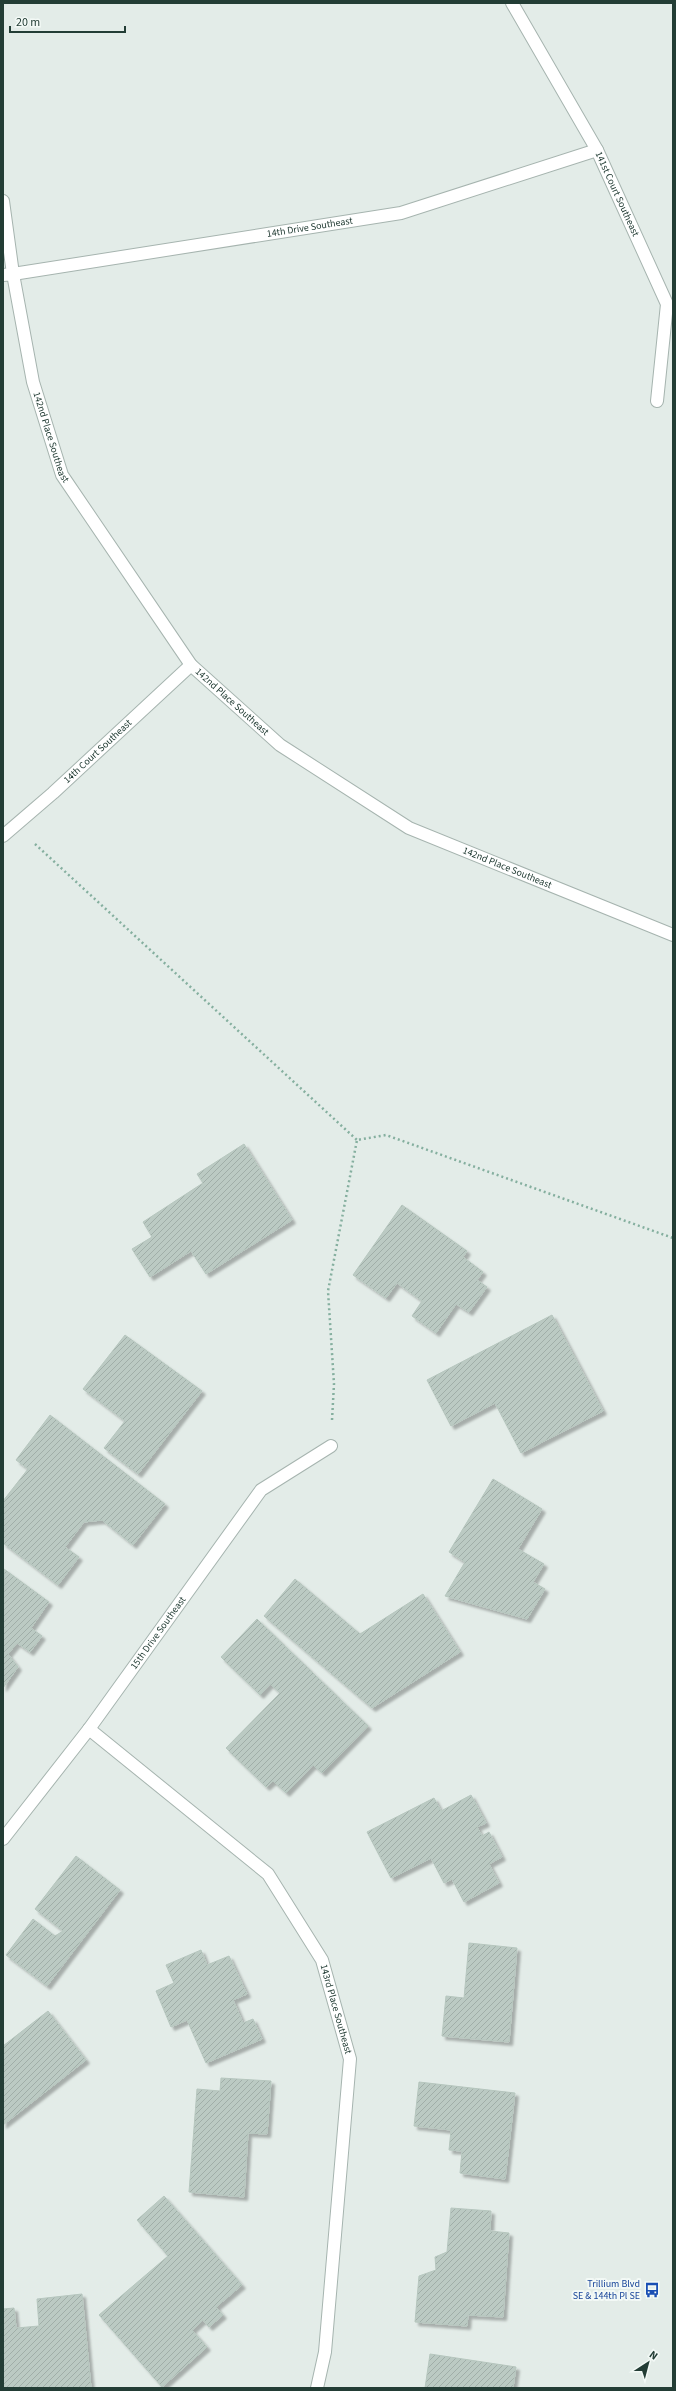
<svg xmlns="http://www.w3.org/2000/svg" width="676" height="2391" font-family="'Source Sans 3',sans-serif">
<defs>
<pattern id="building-hatch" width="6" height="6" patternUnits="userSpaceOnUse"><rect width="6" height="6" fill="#bbcac3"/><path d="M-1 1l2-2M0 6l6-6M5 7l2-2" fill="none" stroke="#a0aea8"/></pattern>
<filter id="shadow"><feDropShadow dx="3.5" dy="3.5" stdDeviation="1" flood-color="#0004"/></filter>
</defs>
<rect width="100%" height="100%" fill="#e3ece8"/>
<!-- building -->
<path fill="url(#building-hatch)" stroke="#b6c6be" filter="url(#shadow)" d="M244 1144 292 1220 206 1274 191 1251 150 1277 132 1249 152 1237 143 1222 203 1183 197 1174Z
M402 1205 467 1251 463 1257 483 1272 477 1280 487 1287 469 1312 456 1304 436 1333 412 1316 422 1301 397 1283 386 1298 353 1275Z
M552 1315 603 1411 521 1453 495 1403 451 1426 427 1380Z
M125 1335 202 1391 138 1474 104 1448 125 1421 83 1389Z
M50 1415 165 1504 133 1545 102 1520 84 1522 65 1547 79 1557 58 1585 3 1543V1501L28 1469 16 1460Z
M493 1479 542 1509 518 1549 544 1564 533 1582 545 1589 527 1619 445 1596 465 1562 449 1552Z
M4 1569 49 1602 31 1628 42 1636 30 1652 17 1643 8 1654 18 1667 3 1688Z
M295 1579 360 1634 423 1594 460 1652 372 1708 264 1616Z
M257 1619 368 1726 322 1773 313 1765 286 1793 273 1781 266 1787 226 1748 280 1693 270 1684 260 1695 221 1657Z
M471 1795 486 1823 477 1827 482 1836 489 1832 502 1857 489 1864 499 1883 464 1902 452 1879 444 1883 431 1858 391 1878 367 1832 434 1798 441 1811Z
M76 1856 120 1890 47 1986 6 1955 33 1919 55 1936 63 1931 35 1909Z
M469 1943 517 1948 509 2042 442 2036 446 1996 464 1998Z
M201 1950 207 1965 229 1956 247 1994 233 2000 243 2023 253 2019 262 2039 206 2063 187 2020 171 2027 156 1991 174 1983 166 1965Z
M48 2011 86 2060 3 2125V2046Z
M221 2078 271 2081 267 2134 248 2133 244 2197 189 2192 197 2089 220 2091Z
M419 2082 515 2093 505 2179 460 2173 462 2151 449 2150 451 2130 414 2126Z
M164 2196 242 2285 216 2307 223 2315 209 2327 203 2320 192 2330 207 2347 162 2387 99 2315 168 2256 137 2220Z
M451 2208 491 2211 490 2231 509 2233 503 2317 468 2315 467 2326 415 2322 419 2276 436 2270 435 2257 447 2252Z
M82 2294 91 2388H3V2309L14 2308 16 2328 39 2326 37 2299Z
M430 2354 516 2367 513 2388H425Z"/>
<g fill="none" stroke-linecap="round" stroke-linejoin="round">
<!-- street casing -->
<g stroke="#a6b4af" stroke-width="14">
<g id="street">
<path id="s1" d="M512 3 597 150 667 304 657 401"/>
<path id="s2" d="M3 201 13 274 401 213 597 150"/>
<path id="s3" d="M3 275 13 274 33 382 62 475 191 665 280 745 409 828 673 935"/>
<path id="s4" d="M3 836 53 793 191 665"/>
<path id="s5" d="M89 1729 268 1874 322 1960 350 2059 325 2352 317 2388"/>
<path id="s6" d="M3 1839 89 1729 261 1490 331 1446"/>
</g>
</g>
<!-- path -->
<path stroke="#85af9f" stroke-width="2.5" stroke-dasharray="2 3" stroke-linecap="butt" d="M35 844 357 1140
M332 1420 334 1384 328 1291 357 1140 386 1135 673 1238"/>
<!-- street -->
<use href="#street" stroke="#fff" stroke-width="12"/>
</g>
<!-- icons -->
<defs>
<g id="bus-bare" transform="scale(1.2)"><path d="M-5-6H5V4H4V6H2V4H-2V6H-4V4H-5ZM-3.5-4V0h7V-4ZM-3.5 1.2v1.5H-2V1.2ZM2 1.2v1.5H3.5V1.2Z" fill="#1a4fb4" stroke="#f3f9f6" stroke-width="2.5" paint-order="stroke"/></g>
</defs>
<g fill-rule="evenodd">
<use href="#bus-bare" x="652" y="2290"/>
</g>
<g text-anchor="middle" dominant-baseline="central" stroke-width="4" stroke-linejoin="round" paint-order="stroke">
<!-- street labels -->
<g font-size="10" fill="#233d35" stroke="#f3f9f6">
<text stroke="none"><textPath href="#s1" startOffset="218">141st Court Southeast</textPath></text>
<text stroke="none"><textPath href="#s2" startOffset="374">14th Drive Southeast</textPath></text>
<text stroke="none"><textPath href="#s3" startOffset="178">142nd Place Southeast</textPath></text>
<text stroke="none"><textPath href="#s3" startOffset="502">142nd Place Southeast</textPath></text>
<text stroke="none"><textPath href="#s4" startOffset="127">14th Court Southeast</textPath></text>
<text stroke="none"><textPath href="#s3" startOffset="826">142nd Place Southeast</textPath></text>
<text stroke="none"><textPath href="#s6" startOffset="258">15th Drive Southeast</textPath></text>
<text stroke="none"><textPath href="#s5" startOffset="383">143rd Place Southeast</textPath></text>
</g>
<!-- transit labels -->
<g font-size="10" fill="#164399" stroke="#f3f9f6" text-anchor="end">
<text x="640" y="2284">Trillium Blvd<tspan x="640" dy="12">SE &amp; 144th Pl SE</tspan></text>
</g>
</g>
<!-- border -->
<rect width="676" height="2391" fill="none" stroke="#233d35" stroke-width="8"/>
<!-- north arrow -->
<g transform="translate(648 2363) rotate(36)" stroke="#f3f9f6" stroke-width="3" paint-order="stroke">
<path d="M0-3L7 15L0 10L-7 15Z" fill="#233d35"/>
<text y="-6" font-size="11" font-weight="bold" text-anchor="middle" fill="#233d35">N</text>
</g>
<!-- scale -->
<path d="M10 26v6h115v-6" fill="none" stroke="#233d35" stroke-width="2"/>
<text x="16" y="26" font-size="12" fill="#233d35" stroke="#f3f9f6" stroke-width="3" paint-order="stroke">20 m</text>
</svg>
